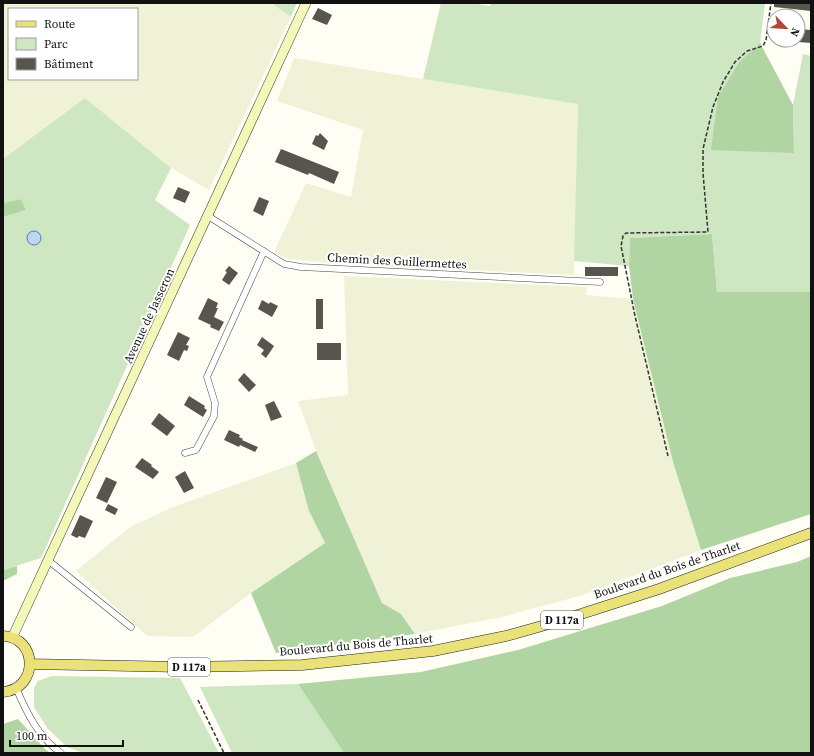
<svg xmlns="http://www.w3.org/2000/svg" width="814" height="756" font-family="'Source Serif 4',serif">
<rect width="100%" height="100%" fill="#fefef5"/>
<!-- farmland -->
<path fill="#f0f2d7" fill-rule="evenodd" d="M3 3H271L291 17 209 190 171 168 85 98 3 159ZM9 9H137V79H9Z
M294 58 578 104 574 275 343 264 288 259 274 252 306 183 351 197 363 130 277 101Z
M344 276 587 287 586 295 633 299 673 462 701 550 583 595 502 617 415 634 401 614 382 603 316 451 298 401 348 395Z
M296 463 309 511 325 543 251 593 193 637 147 636 76 571 130 527 173 507Z"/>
<!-- green -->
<path fill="#cee6c1" d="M271 3H297L291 17Z
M441 3H470L490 6 491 3H765L760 43 740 61 794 153 793 105 803 54 811 56V292H717L712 234 630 238 629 266 574 261 578 104 423 79Z
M85 98 171 168 155 200 190 225 41 558 3 570V217L26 210 21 199 3 203V159Z
M52 676 180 678 219 753H83L67 747 48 729 34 707V688L38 681Z
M298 684 344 753H232L200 687Z"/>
<!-- forest -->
<path fill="#b0d5a2" d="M760 43 793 105 794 153 711 150 718 97 740 61Z
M21 199 26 210 3 217V203Z
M712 234 717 292H811V514L701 550 673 462 633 299 629 266 630 238Z
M316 451 382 603 401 614 415 634 276 653 251 593 325 543 309 511 296 463Z
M811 556V753H344L298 684 421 672 518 650 662 606 730 578 797 562Z
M17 566V574L3 581V570Z
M18 719 45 749 50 753H3V724Z"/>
<!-- water -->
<path fill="#bfd5f0" stroke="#4d7ec0" d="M27 238a7 7 0 1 1 14 0a7 7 0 1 1-14 0Z"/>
<!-- building -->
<path fill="#58544e" d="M774 3H811V11L774 7Z
M318 8 332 15 327 25 312 19Z
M798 29 811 30V43L798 42Z
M320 133 328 141 324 150 312 144 316 135 318 136Z
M281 149 339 172 334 184 309 173 308 175 275 162Z
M178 187 190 192 185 203 173 198Z
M259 197 269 201 263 216 253 211Z
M229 266 238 273 229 285 222 280 227 272 225 271Z
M585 267H618V276H585Z
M208 298 218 303 216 308H218L214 317 224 322 219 331 210 327 211 325 198 319Z
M316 299H323V329H316Z
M262 300 269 304 270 302 278 306 272 317 258 309Z
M178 332 190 338 186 345 189 346 187 351 184 350 179 361 167 355Z
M262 337 274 346 266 358 261 354 264 350 257 345Z
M317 343H341V360H317Z
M244 373 256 385 249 392 238 380Z
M189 396 205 406 204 408 207 410 203 417 184 405Z
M274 401 282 417 271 421 265 405Z
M159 413 175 426 167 436 151 424Z
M229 430 240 435 239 437 243 439 242 440 258 447 255 452 240 445 239 447 224 440Z
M142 458 152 465 151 466 159 472 153 479 135 467Z
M185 471 194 488 184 493 175 477Z
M106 477 117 482 107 503 96 498Z
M108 504 118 509 115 515 105 510Z
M80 515 93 521 85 538 79 536 77 538 71 535Z"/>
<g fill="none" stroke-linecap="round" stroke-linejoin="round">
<!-- street casing -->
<g stroke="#444" stroke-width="7">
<path id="street" d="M208 216 284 264 301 267 600 282
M185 453 196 450 214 416 215 403 207 377 264 251
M49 561 131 627
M16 688C27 713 38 737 61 753"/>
</g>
<!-- secondary casing -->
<g stroke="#333" stroke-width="10">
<path id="secondary" d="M12 638 306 3"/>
</g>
<!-- primary casing -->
<g stroke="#222" stroke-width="11">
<path id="primary" d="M3 636C38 637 39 689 3 692
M30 664 182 667 302 665 433 651 506 636 556 622 659 589 811 533"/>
</g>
<!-- path -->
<path stroke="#333" stroke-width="1.5" stroke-dasharray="4 2" stroke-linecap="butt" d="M668 456 635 316 621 246 623 236 626 233 708 232 703 173V149L713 107 723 82 735 62 747 51 763 46 766 40 771 3
M198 700 224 753"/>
<!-- street -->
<use href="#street" stroke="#fff" stroke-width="6"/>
<!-- secondary -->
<use href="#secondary" stroke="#f3f7b8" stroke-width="9"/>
<!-- primary -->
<use href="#primary" stroke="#eae279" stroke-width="10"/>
</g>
<g text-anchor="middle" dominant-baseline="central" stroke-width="4" stroke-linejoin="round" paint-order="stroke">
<!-- shield labels -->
<g fill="#fff" stroke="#585858" stroke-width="1">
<rect x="541" y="611" width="42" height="18" rx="3"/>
<rect x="168" y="658" width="42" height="18" rx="3"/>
</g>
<g font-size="11" font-weight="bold" fill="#111">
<text x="562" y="620">D 117a</text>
<text x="189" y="667">D 117a</text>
</g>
<!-- street labels -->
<g font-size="12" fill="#111" stroke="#fff">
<text transform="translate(397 261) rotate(3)">Chemin des Guillermettes</text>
<text transform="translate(149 316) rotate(-65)">Avenue de Jasseron</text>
<text transform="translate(667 570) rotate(-19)">Boulevard du Bois de Tharlet</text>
<text transform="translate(356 645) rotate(-5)">Boulevard du Bois de Tharlet</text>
</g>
</g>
<!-- border -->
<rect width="814" height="756" fill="none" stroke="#111111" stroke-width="8"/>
<!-- legend -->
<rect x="8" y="8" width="130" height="72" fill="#ffffff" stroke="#a0a0a0"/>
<rect x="16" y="21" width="20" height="6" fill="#eae279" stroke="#a0a0a0"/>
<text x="44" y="28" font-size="12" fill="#111111">Route</text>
<rect x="16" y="38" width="20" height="12" fill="#cee6c1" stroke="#a0a0a0"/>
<text x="44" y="48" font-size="12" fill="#111111">Parc</text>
<rect x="16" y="58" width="20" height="12" fill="#58544e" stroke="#a0a0a0"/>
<text x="44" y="68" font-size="12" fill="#111111">Bâtiment</text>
<!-- north arrow -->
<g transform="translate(786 28) rotate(115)"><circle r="19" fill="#ffffff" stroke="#a0a0a0"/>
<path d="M0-3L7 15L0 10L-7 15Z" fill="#b34636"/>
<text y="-6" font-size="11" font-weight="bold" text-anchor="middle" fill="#111111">N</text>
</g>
<!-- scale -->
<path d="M10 740v6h113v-6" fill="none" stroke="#111111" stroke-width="2"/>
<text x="16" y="740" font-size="12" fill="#111111" stroke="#ffffff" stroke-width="3" paint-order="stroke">100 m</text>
</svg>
